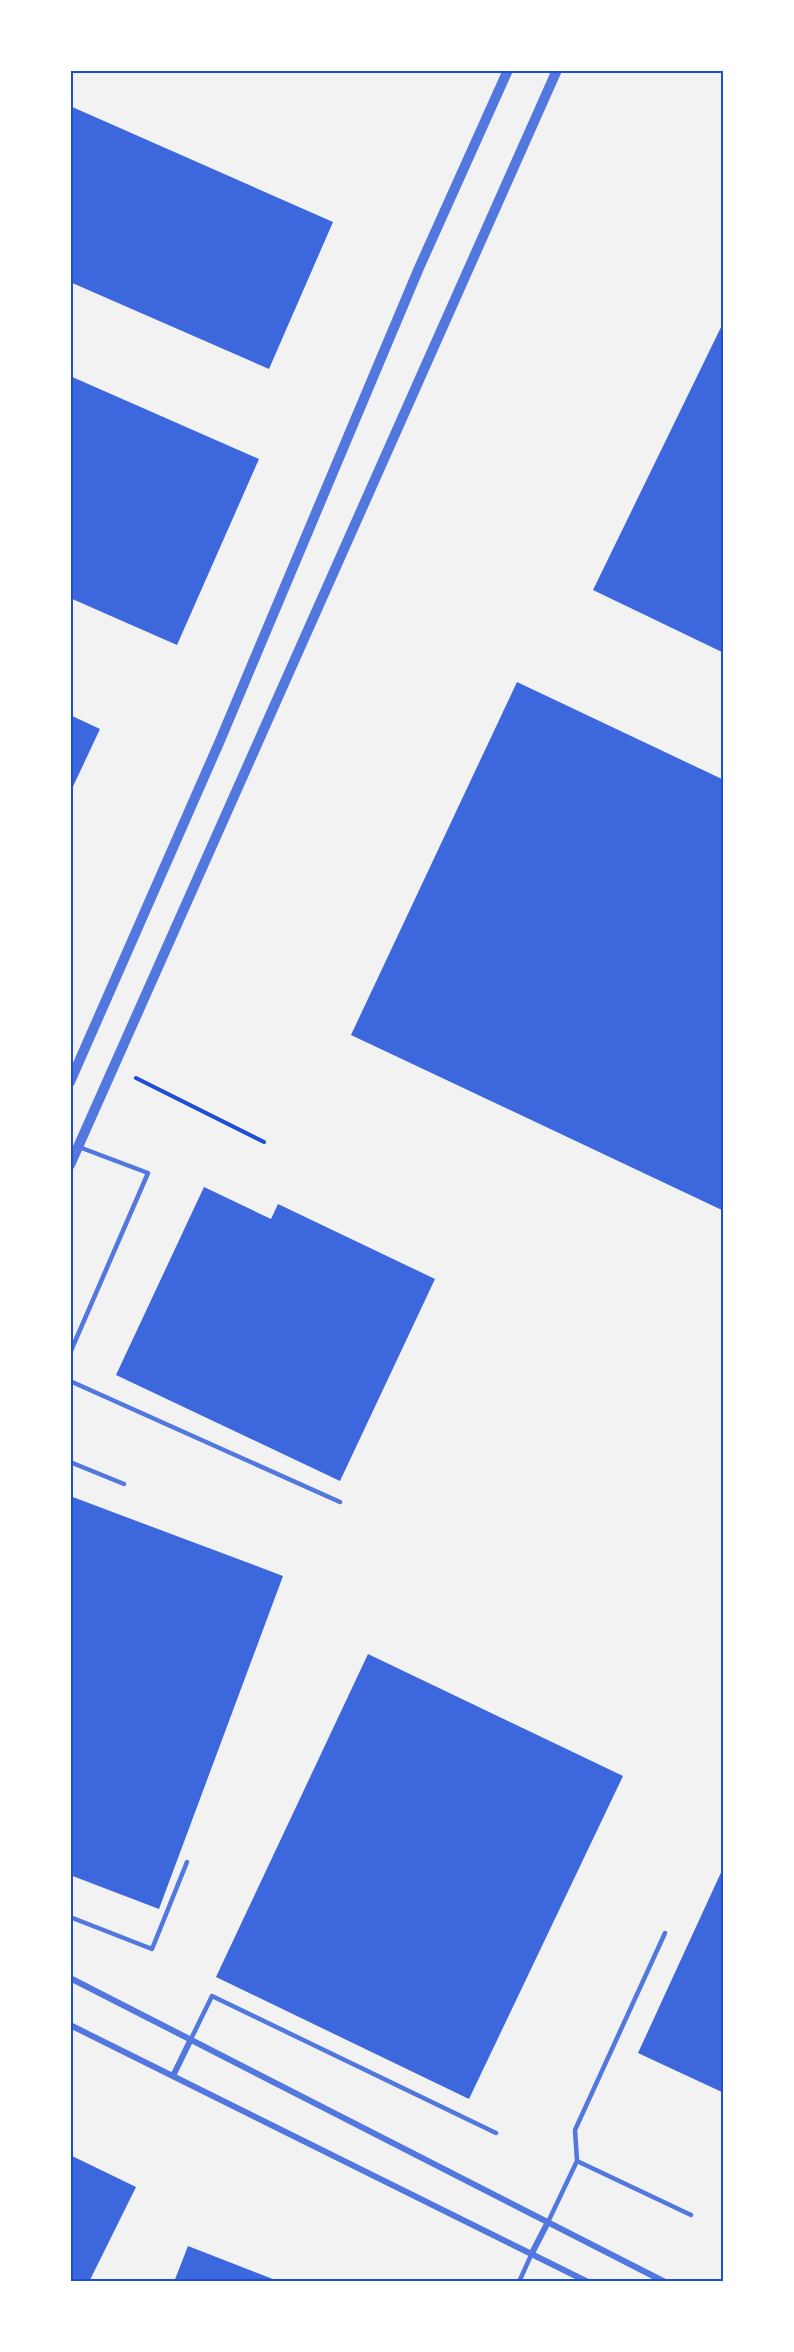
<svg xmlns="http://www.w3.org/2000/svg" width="794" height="2352" font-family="Lato,sans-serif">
<rect width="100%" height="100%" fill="#f2f2f2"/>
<!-- building -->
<path fill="#3d67dc" d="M70 106 333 222 269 369 70 282Z
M724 321V653L593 590Z
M70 376 259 459 177 645 70 598Z
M517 682 724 780V1211L351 1035Z
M70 715 100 729 70 793Z
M204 1187 271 1219 278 1204 435 1279 340 1481 116 1375Z
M70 1496 283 1576 159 1909 70 1875Z
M368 1654 623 1776 469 2099 216 1977Z
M724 1866V2093L638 2053Z
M70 2155 136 2187 89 2282H70Z
M188 2246 278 2281V2282H174Z"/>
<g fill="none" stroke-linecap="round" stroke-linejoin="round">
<!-- path -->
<path stroke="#1d4ed8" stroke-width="4" d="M136 1078 264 1142"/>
<!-- service -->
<path stroke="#5277de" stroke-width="4.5" d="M70 1353 148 1173 79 1147
M70 1381 340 1502
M70 1462 124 1484
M70 1917 152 1949 187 1862
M191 2039 212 1996 496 2133
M577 2161 575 2130 665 1933
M548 2222 577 2161 691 2215
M519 2282 532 2253"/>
<!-- minor -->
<path stroke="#5277de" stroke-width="6" d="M70 1978 665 2282
M70 2025 588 2282
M173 2076 191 2039
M532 2253 548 2222"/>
<!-- tertiary -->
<path stroke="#5277de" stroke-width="10" d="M70 1082 219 743 419 268 508 70
M70 1165 557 70"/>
</g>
<!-- border -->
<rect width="794" height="2352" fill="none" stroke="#ffffff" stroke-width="144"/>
<rect x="72" y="72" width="650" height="2208" fill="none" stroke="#1d4ed8" stroke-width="2"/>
</svg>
